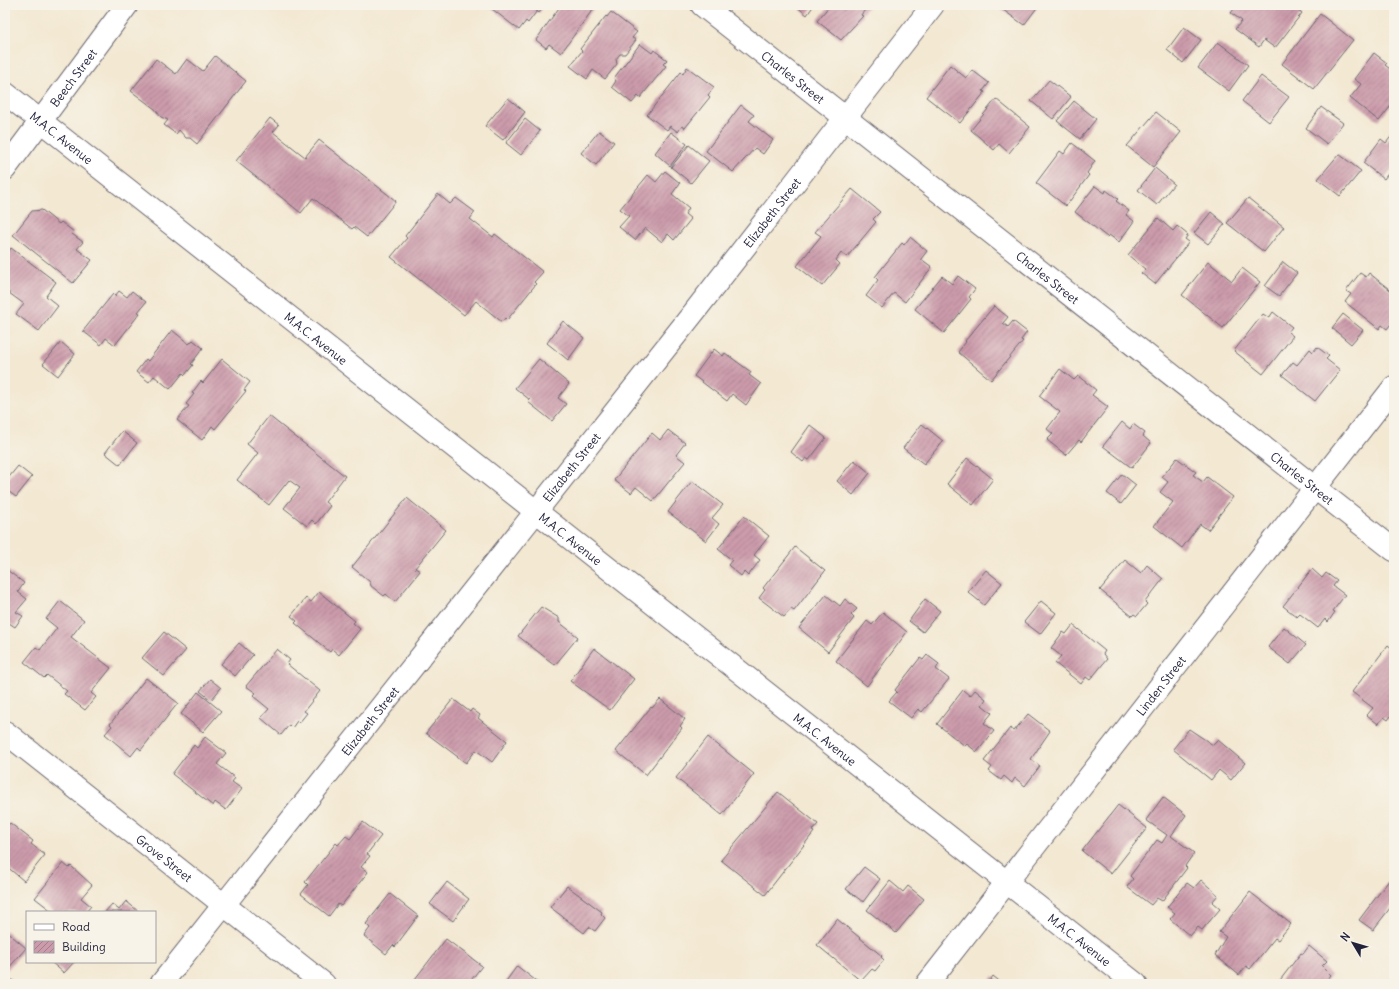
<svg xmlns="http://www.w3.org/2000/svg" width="1399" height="989" font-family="Delius,sans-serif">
<defs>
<pattern id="building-hatch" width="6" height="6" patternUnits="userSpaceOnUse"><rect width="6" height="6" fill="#cc9bab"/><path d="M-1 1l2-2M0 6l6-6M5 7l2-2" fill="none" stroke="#a57e8c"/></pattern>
</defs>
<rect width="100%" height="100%" fill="#f7f3e8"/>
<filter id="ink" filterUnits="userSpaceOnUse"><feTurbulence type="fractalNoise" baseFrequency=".025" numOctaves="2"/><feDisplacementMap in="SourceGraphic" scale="8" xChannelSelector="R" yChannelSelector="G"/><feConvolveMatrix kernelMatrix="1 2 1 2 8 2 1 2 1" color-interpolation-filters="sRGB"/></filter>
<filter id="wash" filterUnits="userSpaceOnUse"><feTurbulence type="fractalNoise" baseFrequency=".012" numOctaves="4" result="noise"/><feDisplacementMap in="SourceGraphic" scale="16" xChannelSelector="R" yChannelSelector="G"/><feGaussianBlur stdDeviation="0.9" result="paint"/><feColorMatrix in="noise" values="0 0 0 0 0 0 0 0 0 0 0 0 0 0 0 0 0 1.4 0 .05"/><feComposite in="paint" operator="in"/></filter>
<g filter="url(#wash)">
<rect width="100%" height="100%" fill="#f3e8d2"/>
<g id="blocks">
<!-- building -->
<path fill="url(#building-hatch)" d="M487 5H545L539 13 537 11 528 23 526 21 519 30Z
M561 5H596L561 53 549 44 546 48 536 40Z
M795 5H814L807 15Z
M830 5H869L861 15 863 16 841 40 817 21Z
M1001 5H1039L1024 25 999 7Z
M1237 5H1292L1302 13 1275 48 1264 40 1259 47 1235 29 1242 21 1231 13Z
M611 12 637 32 632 38 636 40 625 54H620L616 59 617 64 605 79 593 70 587 79 570 66 582 51 580 49 606 16 607 17Z
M1320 14 1353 40 1314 89 1282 64Z
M1184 27 1201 40 1183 63 1167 50Z
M1218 42 1248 65 1229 91 1198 68Z
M640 44 652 53 654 50 667 60 663 64 666 66 640 98 638 96 632 103 612 87 616 81 614 78Z
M1374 53 1387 63 1385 65 1394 72V102L1379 121 1350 98 1361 84 1354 79Z
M215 56 246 81 197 144 190 138H186L179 130 176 134 164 125 168 120 161 117 155 109 131 91 156 59 176 74 187 59 203 71Z
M950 65 966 78 972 70 989 83 983 91 985 92 960 123 926 97Z
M687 67 714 87 708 95 710 97 685 128 682 126 678 132 670 126 667 130 647 115 681 72 683 74Z
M1261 76 1289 97 1269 122 1242 101Z
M1049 80 1071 97 1053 119 1031 101Z
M508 98 525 112 503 140 485 126Z
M996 99 1030 127 1009 153 999 144 994 150 971 130Z
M1074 101 1096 119 1080 139 1057 121Z
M741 105 754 115 749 121 773 140 763 154 755 148 733 172 706 151Z
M1321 107 1343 123 1327 144 1306 128Z
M1156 112 1181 132 1153 167 1127 146Z
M270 118 279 125 273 132 305 157 319 140 396 201 367 237 354 227 352 229 313 198 301 213 236 161Z
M525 119 540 131 521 155 506 143Z
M599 131 614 142 596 165 581 153Z
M671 132 687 144 670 166 655 153Z
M1394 133V166L1384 179 1363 163 1381 139 1386 143Z
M1072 143 1095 161 1087 173 1089 175 1066 206 1036 183 1060 151 1064 154Z
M689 145 709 161 691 183 671 167Z
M1339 154 1361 171 1340 196 1318 179Z
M1155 168 1174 184 1157 205 1138 190Z
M665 171 680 183 672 194 689 208 685 214 691 219 674 240 668 234 662 242 645 228 635 240 619 227 629 216 620 209 648 175 656 182Z
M1095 186 1105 193 1106 190 1118 199 1116 201 1129 211 1126 215 1134 221 1119 242 1109 235 1107 237 1075 212Z
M852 189 880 212 873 219 876 222 847 257 841 253 836 260 840 264 822 286 797 266 821 236 815 232Z
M438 194 450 204 456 198 475 212 470 219 493 237 495 234 543 272 534 282 536 284 507 320 505 318 502 322 476 301 464 315 391 257 407 238 405 236Z
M1248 198 1284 227 1264 252 1227 223Z
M42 210 59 224 61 222 74 232 72 234 83 242 77 249 92 260 73 283 13 235 32 211Z
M1211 212 1225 224 1208 244 1194 233Z
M1158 218 1173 231 1177 226 1188 235 1185 239 1189 242 1155 284 1141 273 1145 269 1128 255Z
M910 237 927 251 921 259 932 267 905 302 894 293 882 308 866 296 878 280 875 277 902 243 904 245Z
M5 248 9 251 11 248 56 282 46 296 58 306 39 331 16 314 24 304 5 290Z
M1208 262 1232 281 1242 268 1260 282 1223 328 1182 295Z
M1283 262 1297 273 1279 296 1265 286Z
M1360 273 1366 277 1369 273 1394 293V320L1387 329 1382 325 1379 329 1345 302 1351 294 1346 291Z
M942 276 952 284 958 276 975 289 969 297 971 299 944 333 915 309Z
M119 291 127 297 132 291 146 302 138 312 140 313 115 345 106 338 101 345 83 331 113 294 115 296Z
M994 306 1008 317 1003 323 1008 327 1013 321 1027 332 1021 340 1023 341 991 380 958 352 966 342 965 341Z
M1273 312 1292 327 1288 332 1293 336 1263 374 1234 351 1263 314 1269 318Z
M1343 314 1363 330 1351 344 1332 328Z
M563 321 584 338 568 360 547 343Z
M172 330 189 344 193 340 203 348 191 364 193 365 185 375 183 373 170 389 154 376 149 382 136 372 146 359 148 361Z
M61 342 75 354 58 376 43 364Z
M1317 347 1329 356 1326 359 1340 370 1315 401 1282 375 1293 362 1297 365 1310 349 1313 352Z
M714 349 723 356 725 353 751 372 749 375 761 384 746 405 732 394 727 401 694 376Z
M222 359 250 382 244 390 246 391 215 429 212 426 202 440 177 420 189 406 186 404 194 394 192 393 201 381 203 383Z
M539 359 569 384 558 398 566 404 552 421 528 402 530 400 515 388Z
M1060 369 1074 380 1078 376 1096 390 1092 395 1108 407 1081 442 1079 440 1066 455 1047 440 1053 434 1047 429 1060 412 1039 396Z
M269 416 345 476 325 502 330 506 316 524 312 520 307 526 284 508 300 488 289 480 269 505 237 480 258 453 247 444Z
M1122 422 1130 429 1133 424 1145 433 1143 436 1151 443 1132 468 1103 446Z
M922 424 943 441 924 464 903 448Z
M810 425 826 438 809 460 806 458 803 462 791 452Z
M668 430 685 443 676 455 685 462 653 501 636 487 631 493 614 480 652 433 660 440Z
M122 431 137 443 120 465 105 453Z
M967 458 993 479 973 505 947 484Z
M1177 458 1196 472 1193 475 1203 482 1207 477 1233 497 1208 530 1200 524 1182 548 1154 526 1173 502 1160 492 1168 482 1162 477Z
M854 460 870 473 853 495 837 481Z
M18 466 32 477 16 497 5 489V482Z
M1122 474 1136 485 1121 504 1107 493Z
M692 481 723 505 712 518 719 524 706 541 668 512Z
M407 498 446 530 415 568 420 571 395 602 386 594 384 596 371 586 370 582 352 567Z
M744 516 769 536 754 555 760 560 748 576 744 572 741 576 728 565 732 560 718 549Z
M795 547 825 571 794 611 791 609 784 617 759 598 765 590 763 588Z
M1125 560 1141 573 1147 565 1163 579 1145 602 1147 604 1137 616 1134 614 1132 616 1100 590Z
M1312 569 1322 578 1326 573 1337 581 1333 586 1345 595 1333 611 1335 612 1328 622 1325 619 1318 628 1300 614 1297 617 1283 606Z
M7 570 24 583 18 592 27 599 16 612 23 616 15 627 9 623 5 628V573Z
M986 570 1002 583 984 605 968 592Z
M319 592 355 621 353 623 360 629 339 655 332 649 330 652 295 623 297 621 291 616 306 598 311 602Z
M826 595 840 606 845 599 857 609 851 615 854 618 828 652 799 628Z
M925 599 940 611 923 632 909 621Z
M60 601 84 620 71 637 111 668 91 693 96 697 85 710 64 694 67 691 47 675 44 678 24 662 36 647 40 650 57 628 46 619Z
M1041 601 1056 613 1040 634 1024 622Z
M541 607 559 618V622L578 637 555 665 518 636Z
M883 612 907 632 867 686 836 661 867 621 872 625Z
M1073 625 1105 651 1103 654 1107 659 1090 680 1086 677 1081 684 1055 663 1061 656 1051 648 1063 632 1066 634Z
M1284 627 1306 645 1290 664 1268 647Z
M164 632 186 650 164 676 142 658Z
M239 643 253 655 235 676 221 664Z
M1388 645 1394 650V712L1388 720 1384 717 1378 724 1367 715 1373 708 1352 692Z
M594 648 634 679 610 710 570 681Z
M277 649 290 660 287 664 320 691 304 711 307 713 299 723 297 721 292 728 289 725 281 735 261 718 269 709 253 696 256 693 246 686Z
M927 655 939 664 936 669 949 679 922 712 918 709 911 718 889 701 897 692 895 690 920 658 923 660Z
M146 678 178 703 141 750 138 747 131 756 105 734 112 726 110 724Z
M210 679 221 688 211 700 200 691Z
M963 690 970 696 975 690 986 699 982 705 992 713 984 723 994 731 977 752 967 744 965 746 937 724Z
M198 692 221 711 203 732 181 714Z
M453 699 470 712 472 709 480 715 478 718 507 741 492 762 476 750 466 763 426 733Z
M660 699 685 719 680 726 682 728 646 775 616 751 651 707 652 708Z
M1028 714 1050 731 1031 759 1040 766 1025 786 1015 778 1012 783 1004 776 1001 780 989 771 992 767 984 761 1010 728 1014 731Z
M1189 729 1213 745 1218 740 1245 763 1231 780 1219 770 1211 780 1173 749Z
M205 737 226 753 217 764 235 778 232 782 242 789 226 810 215 802 213 806 172 774 194 745 197 748Z
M708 737 754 774 722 815 676 778Z
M778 792 818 824 812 831 814 832 765 895 721 860Z
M1163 797 1186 815 1171 836 1194 853 1185 866 1187 868 1162 901 1157 898 1151 905 1127 887 1133 879 1130 876 1157 840 1162 843 1167 835 1146 820Z
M1118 805 1147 828 1111 874 1082 851Z
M363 822 381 836 367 854 370 856 361 867 368 872 341 906 338 904 329 916 301 894 308 885 305 882 336 843 338 845 346 836 350 839Z
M10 823 33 841 31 844 45 855 24 881 5 865V829Z
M63 863 69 868 71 866 92 885 81 898 91 906 86 912H53L35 898Z
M864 867 880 879 863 902 846 889Z
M1390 879 1394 882V903L1373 930 1359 920Z
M1201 880 1218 895 1212 902 1220 909 1202 930 1198 927 1190 936 1170 919 1175 913 1167 907 1187 883 1194 888Z
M890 881 903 892 908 886 924 899 896 933 867 910Z
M447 882 469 899 453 921 430 904Z
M567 886 602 912 601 914 605 918 595 931 589 927 584 933 550 907Z
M1250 892 1291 924 1278 940 1275 938 1250 969 1246 966 1239 975 1215 955 1226 937 1219 932Z
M390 894 418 916 395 947 393 945 386 954 364 936 370 928 366 924Z
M126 901 139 912H105L112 904 119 910Z
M837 919 882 956 881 957 884 960 875 971 872 969 861 981 817 945Z
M5 930 26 948 7 970 5 968Z
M446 939 482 966 468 984H422L415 979Z
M1309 946 1327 961 1322 966 1331 975 1324 984H1277L1301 953 1303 954Z
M51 962H74L64 973Z
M517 966 540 984H504Z
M5 975 17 984H5Z
M993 976 1003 984H987Z"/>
</g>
</g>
<g filter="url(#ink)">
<use href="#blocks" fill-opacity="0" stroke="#6b6770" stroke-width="1"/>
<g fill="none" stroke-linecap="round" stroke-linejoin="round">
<!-- minor casing -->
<g stroke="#6b6770" stroke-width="24">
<g id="minor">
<path id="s1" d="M702 5 1394 550"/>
<path id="s2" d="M5 93 1136 984"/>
<path id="s3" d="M5 169 127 5"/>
<path id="s4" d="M5 732 324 984"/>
<path id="s5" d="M161 984 695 311 933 5"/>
<path id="s6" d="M927 984 1394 387"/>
</g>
</g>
<!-- minor -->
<use href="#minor" stroke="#fff" stroke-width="22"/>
</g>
</g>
<g text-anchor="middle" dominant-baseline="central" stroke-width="3.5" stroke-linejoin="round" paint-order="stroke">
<!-- street labels -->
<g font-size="12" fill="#22223b" stroke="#f7f3e8">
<text stroke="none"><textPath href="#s3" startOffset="114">Beech Street</textPath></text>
<text stroke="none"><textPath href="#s1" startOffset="116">Charles Street</textPath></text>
<text stroke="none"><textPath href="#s2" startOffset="72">M.A.C. Avenue</textPath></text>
<text stroke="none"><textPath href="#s5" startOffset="984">Elizabeth Street</textPath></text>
<text stroke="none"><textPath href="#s1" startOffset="440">Charles Street</textPath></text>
<text stroke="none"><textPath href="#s2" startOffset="396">M.A.C. Avenue</textPath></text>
<text stroke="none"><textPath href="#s5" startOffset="660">Elizabeth Street</textPath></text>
<text stroke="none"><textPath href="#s1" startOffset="764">Charles Street</textPath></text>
<text stroke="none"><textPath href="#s2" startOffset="720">M.A.C. Avenue</textPath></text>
<text stroke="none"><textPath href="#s6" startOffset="379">Linden Street</textPath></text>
<text stroke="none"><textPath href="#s5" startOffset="336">Elizabeth Street</textPath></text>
<text stroke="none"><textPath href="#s2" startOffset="1044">M.A.C. Avenue</textPath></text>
<text stroke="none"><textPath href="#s4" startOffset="203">Grove Street</textPath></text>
<text stroke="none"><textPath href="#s2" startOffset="1368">M.A.C. Avenue</textPath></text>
</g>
</g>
<!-- margin -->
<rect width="1399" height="989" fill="none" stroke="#f7f3e8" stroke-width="20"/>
<!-- legend -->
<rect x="26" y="911" width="130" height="52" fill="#f7f3e8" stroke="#a29fa3"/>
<rect x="34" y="924" width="20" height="6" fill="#ffffff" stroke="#a29fa3"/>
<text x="62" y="931" font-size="12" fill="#22223b">Road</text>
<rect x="34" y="941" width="20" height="12" fill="url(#building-hatch)" stroke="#a29fa3"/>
<text x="62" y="951" font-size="12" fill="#22223b">Building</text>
<!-- north arrow -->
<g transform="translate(1353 943) rotate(308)" stroke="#f7f3e8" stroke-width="3" paint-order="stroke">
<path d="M0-3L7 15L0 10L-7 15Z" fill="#22223b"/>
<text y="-6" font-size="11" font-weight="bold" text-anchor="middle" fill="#22223b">N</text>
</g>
</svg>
